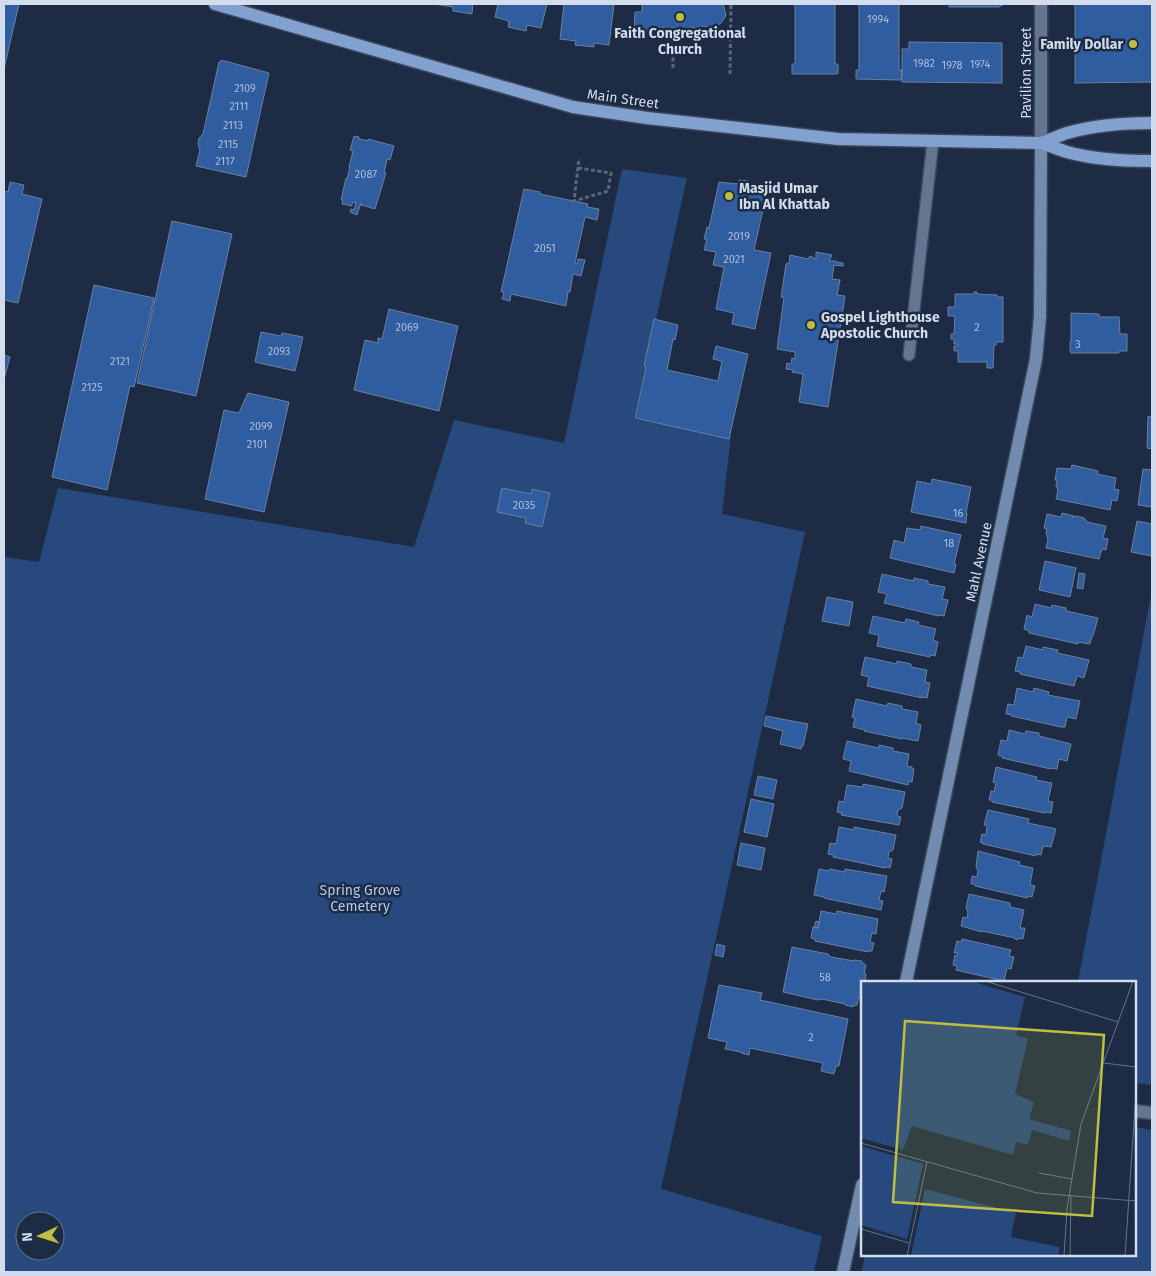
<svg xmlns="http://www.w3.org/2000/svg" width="1156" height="1276" font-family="'Fira Sans',sans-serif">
<rect width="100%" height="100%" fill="#1d2c44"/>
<!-- green -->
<path fill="#27497d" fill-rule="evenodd" d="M622 169 687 178 634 419 731 436 722 514 805 532 661 1189 822 1236 814 1272H4V557L39 562 58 488 414 547 454 420 564 443ZM25 1221H55V1251H25Z
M1152 590V1085L1135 1083V982H1078Z
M1135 1127 1152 1130V1272H861L865 1255H1135Z"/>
<!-- building -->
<path fill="#305ca0" stroke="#6d7f9c" d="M4 4H19L4 69Z
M434 4H473L472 14 453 11V7Z
M498 4H547L541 28 527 25 526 31 508 27 509 21 495 17Z
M564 4H614L609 45 594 43V47L575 45 576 41 560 39Z
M642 4H723L726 15 724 19 720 24 713 27 699 26V28H656V34H634L635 12H642Z
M795 4H835V64H838V74H792V64H795Z
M859 4H899V70H902L901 80 856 79V70H859Z
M949 4H1004L999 7H949Z
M1075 4H1152V82L1075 83Z
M909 42 1002 43V83L902 82V49H909Z
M221 60 269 73 246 177 196 166 200 150 198 144 199 138 203 134 219 62H221Z
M354 136 359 137V139L368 141V139L394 146 390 160 387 159 384 173H386L375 209 361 205V203L357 215 350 212 351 209 354 210 356 202 352 203V206L342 204 343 200H341L346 178 347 179 350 167H349L353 151 350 150Z
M739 180 749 181V185L768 187 754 250 771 253 755 329 732 324 734 313 716 309 724 267 713 265 716 252 704 250 707 239H704L707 227 709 228 719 182 738 184Z
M10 182 24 185 22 194 42 199 18 303 4 300V191L8 192Z
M524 189 540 192V194L588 204 587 207 599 209 597 220 585 217 575 263 577 264 578 259 585 260 581 276 573 274 570 292H568L566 306 511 294 510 301 502 299 504 292H501Z
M172 221 232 234 196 396 137 383Z
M816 252 832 255 829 261H836V262L843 263V266L834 265 832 279 840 280 837 295 845 296 828 407 799 402 803 374 792 372 793 370 786 369 787 363 791 364 792 358 795 359V352L777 349 784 297H781L786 264 789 263 790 255 808 259 810 256 816 259Z
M94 285 154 298 134 387 130 386 107 490 52 477Z
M974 292H977V294L997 295V297H1003V342H996V345H994L993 368H987V362H958V351H954V346H958V344H954V339H951V334H954L955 316H948V307H955V294H974Z
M389 309 458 326 439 411 354 390 365 340 378 343V338L382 339Z
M1071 313 1099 314V317H1119L1120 334H1127V351H1119V353H1071V351H1070V342H1071Z
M654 319 678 325 675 340 673 339 667 370 718 381 722 361 713 359 716 346 748 354 729 439 635 418 646 367 644 366Z
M261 332 281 336 282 333 303 337 295 371 255 362Z
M4 355 10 357 4 379Z
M248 393 289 402 264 512 205 499 224 410 239 413 241 408Z
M1148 416 1152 417V449L1147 448Z
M1072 465 1098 471 1097 474 1116 478 1114 489 1119 490 1117 501 1112 500 1110 510 1056 499 1058 490 1056 485 1057 480H1055L1057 468 1071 469Z
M1143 469 1152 470V507L1138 505Z
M932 479 971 487 966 513H967L966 523 911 512 917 481 931 484Z
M502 488 531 494 532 489 550 493 542 527 525 523 526 518 497 512Z
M1062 513 1074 516 1073 518 1076 516 1084 518 1087 522 1106 526 1103 538 1108 539 1106 550 1102 549 1099 559 1046 548 1048 539 1046 533 1047 529 1044 528 1047 514 1061 517Z
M1137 521 1152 524V556L1131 552Z
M921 526 961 535 954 564H956L954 573 890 558 894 540 904 543 907 528 920 530Z
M1045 561 1076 568 1070 597 1039 590Z
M1079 573 1085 574 1083 589 1077 588Z
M882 574 914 581V578L928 581V584L945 587 942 599 948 600 944 616 939 615V616L884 603 887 594 878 592Z
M827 597 853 602 849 626 822 621Z
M1035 604 1051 608 1052 605 1066 608V611L1098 618 1093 636H1092L1090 644 1078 642V644L1029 633V631L1024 629 1027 615 1032 617Z
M873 616 905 623 906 619 919 622 918 625 936 629 933 640 938 642 935 656 930 655V657L877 646 879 635 869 633Z
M1026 646 1043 650V647L1058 650 1057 653 1089 660 1084 678 1077 676 1074 686 1020 674V672L1015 671 1018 657 1023 658Z
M865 657 897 664V661L911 664V667L927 670 925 682 930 683 927 698 922 697V698L867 686 869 677 861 675Z
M1017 688 1033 692 1034 688 1049 692 1048 695 1080 701 1076 719 1067 717 1065 727H1061L1011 716 1012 715 1006 714 1008 704 1014 705Z
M856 699 887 706 888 703 902 706V709L918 712 916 723 921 725 918 741 902 738V739L864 731 865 730 853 727 855 718 852 717Z
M766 716 808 724 803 746H802L801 749 780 744 783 731 764 726Z
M1009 730 1025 734 1026 731 1039 733V736L1071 744 1067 761 1059 759 1057 769 1051 768V769L1002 758 1003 757 998 755 1001 740 1007 741Z
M847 741 879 748V745L893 748V751L909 754 907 766 912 767V768L914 769 912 782 909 781 908 785 849 771 851 761 843 759Z
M996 767 1037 777 1036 780 1052 783 1048 801 1053 802 1051 813 1045 812V813L992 802V800H989L991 791 994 792 996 783 993 782Z
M758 776 777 780 773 799 754 795Z
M863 784 905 792 902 808 898 810 897 816 901 817 899 825 841 815 842 813 837 812 839 801 844 802 847 785 863 787Z
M751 799 774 804 767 837 744 832Z
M988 810 1029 819 1028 823 1056 829 1051 847 1043 846 1041 855 1036 854V856L983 844V843L980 842 982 834 986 835 987 826 984 825Z
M839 827 854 830V827L896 835 893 850 889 852 888 858 892 859 890 868 886 867 885 868 833 857V855L828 854 830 843 836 844Z
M741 843 765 848 761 870 737 865Z
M978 851 1020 862 1019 865 1033 868 1030 885 1035 886 1032 897 1027 896V898L975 886V884H971L972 876 977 877 978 871 976 867Z
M819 869 829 871 830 869 845 872V869L887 876 884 892 881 891 879 900 883 901 881 910 824 898V897L814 895Z
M969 894 1010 903V907L1024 910 1020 928H1025L1023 939 1018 938V940L1015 939V938L982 931V932L961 926 963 917 967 918 968 912 966 908Z
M821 911 836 914 837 911 878 919 876 934 872 933 870 942 874 943 872 951H868V952L815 941V939L811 938 813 927 818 928Z
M816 921 819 922 818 928H814Z
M962 939 1011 950 1009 956 1014 957 1011 969 1007 968 1004 981 956 970 957 966 953 965 955 955 957 956 958 953H954L957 941 961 942Z
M717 944 725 946 723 957 715 955Z
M792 947 828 954 831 957 854 961V960L862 961V963L866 965 864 974H866L865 982H862V998L859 997 857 1005 853 1006V1007L845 1005V1004L822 999 818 1000 783 992Z
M719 985 762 993 760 1000 848 1019 839 1066H836L834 1074 821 1071 823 1063 750 1048 749 1055 741 1053V1052L725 1049 727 1042 708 1038Z"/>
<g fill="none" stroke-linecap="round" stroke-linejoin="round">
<!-- lane casing -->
<g stroke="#3b485c" stroke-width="14">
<path id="lane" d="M909 355 933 141"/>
</g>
<!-- street casing -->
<g stroke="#3b485c" stroke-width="15">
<path id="street" d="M1041 4V143
M1135 1111 1152 1113"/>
</g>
<!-- secondary casing -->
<g stroke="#3b485c" stroke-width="15">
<path id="secondary" d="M906 982 1036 359 1040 317 1041 143
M843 1272 862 1185"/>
</g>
<!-- primary casing -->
<g stroke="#3b485c" stroke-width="15">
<path id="primary" d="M215 4 573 107 647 118 838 139 1041 143C1050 146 1058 149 1067 152 1095 160 1124 161 1152 161
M1041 143C1050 140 1058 136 1067 133 1095 125 1123 123 1152 123"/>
</g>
<!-- path -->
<path stroke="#59667b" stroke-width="3" stroke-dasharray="4 2.5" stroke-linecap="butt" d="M673 68V35
M730 74 731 4
M578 168 611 173 608 191 574 201 579 158"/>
<!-- lane -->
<use href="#lane" stroke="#637590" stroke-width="11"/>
<!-- street -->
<use href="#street" stroke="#637590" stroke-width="12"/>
<!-- secondary -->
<use href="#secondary" stroke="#728bb1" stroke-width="12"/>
<!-- primary -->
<use href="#primary" stroke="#82a1d1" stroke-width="12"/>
</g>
<!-- markers -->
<g fill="#bfbe41" stroke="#1d2c44" stroke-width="2">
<circle cx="680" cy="17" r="5"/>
<circle cx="1133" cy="44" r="5"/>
<circle cx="729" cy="196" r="5"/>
<circle cx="811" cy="325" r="5"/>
</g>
<g text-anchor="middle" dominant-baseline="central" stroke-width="5" stroke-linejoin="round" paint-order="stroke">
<!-- number labels -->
<g font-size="11" fill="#aabcd9">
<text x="878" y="19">1994</text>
<text x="924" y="63">1982</text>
<text x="980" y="64">1974</text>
<text x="952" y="65">1978</text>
<text x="245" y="88">2109</text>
<text x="239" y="106">2111</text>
<text x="233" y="125">2113</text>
<text x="228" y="144">2115</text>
<text x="225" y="161">2117</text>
<text x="366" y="174">2087</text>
<text x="739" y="236">2019</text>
<text x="545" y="248">2051</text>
<text x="734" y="259">2021</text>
<text x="407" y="327">2069</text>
<text x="977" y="327">2</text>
<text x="1078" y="344">3</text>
<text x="279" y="351">2093</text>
<text x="120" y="361">2121</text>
<text x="92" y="387">2125</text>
<text x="261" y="426">2099</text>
<text x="257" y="444">2101</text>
<text x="524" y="505">2035</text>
<text x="958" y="513">16</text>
<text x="949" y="543">18</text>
<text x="825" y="977">58</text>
<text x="811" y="1037">2</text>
</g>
<!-- poi labels -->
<g font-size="14" font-weight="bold" fill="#d2dcec" stroke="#1d2c44" text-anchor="start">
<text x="680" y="33" text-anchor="middle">Faith Congregational<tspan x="680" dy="16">Church</tspan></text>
<text x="1123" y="44" text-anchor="end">Family Dollar</text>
<text x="739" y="188">Masjid Umar<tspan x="739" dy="16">Ibn Al Khattab</tspan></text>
<text x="821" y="317">Gospel Lighthouse<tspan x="821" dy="16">Apostolic Church</tspan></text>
</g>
<!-- street labels -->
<g font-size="14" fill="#d2dcec" stroke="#1d2c44">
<text transform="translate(1026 73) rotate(-90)">Pavilion Street</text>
<text transform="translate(623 99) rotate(8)">Main Street</text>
<text transform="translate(979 562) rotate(-78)">Mahl Avenue</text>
</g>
<!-- park labels -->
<g font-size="14" fill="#b0c8ee" stroke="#1d2c44">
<text x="360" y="890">Spring Grove<tspan x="360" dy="16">Cemetery</tspan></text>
</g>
</g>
<!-- overview -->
<g transform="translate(861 981)">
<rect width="275" height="275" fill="#1d2c44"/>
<path d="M0 0H109L164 16 155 54 167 58 154 113 173 121 168 138 210 150 208 160 171 149 167 164 155 161 152 174 51 145 42 169 0 157ZM0 165 62 183 46 258 0 244ZM64 208 155 232 150 256 198 266V275H50Z" fill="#27497d"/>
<path fill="none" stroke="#657287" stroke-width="1" d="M124 0 257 41M243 82 275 86M0 162 176 212 275 220M178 192 211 198M0 248 48 262M46 275 66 181M203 275 206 228 220 143 272 0M209 275 210 215M264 275 275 111"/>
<path fill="#bfbe41" fill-opacity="0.15" stroke="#bfbe41" stroke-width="2.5" d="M44 40 243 54 231 235 32 221Z"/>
<rect width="275" height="275" fill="none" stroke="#d2dcec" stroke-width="2.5"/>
</g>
<!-- border -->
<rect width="1156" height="1276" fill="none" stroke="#d2dcec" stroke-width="10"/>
<!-- north arrow -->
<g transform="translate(40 1236) rotate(266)"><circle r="24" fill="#1d2c44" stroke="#657287"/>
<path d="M0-4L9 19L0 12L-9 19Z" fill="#bfbe41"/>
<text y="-8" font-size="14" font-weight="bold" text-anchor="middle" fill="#d2dcec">N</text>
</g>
</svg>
